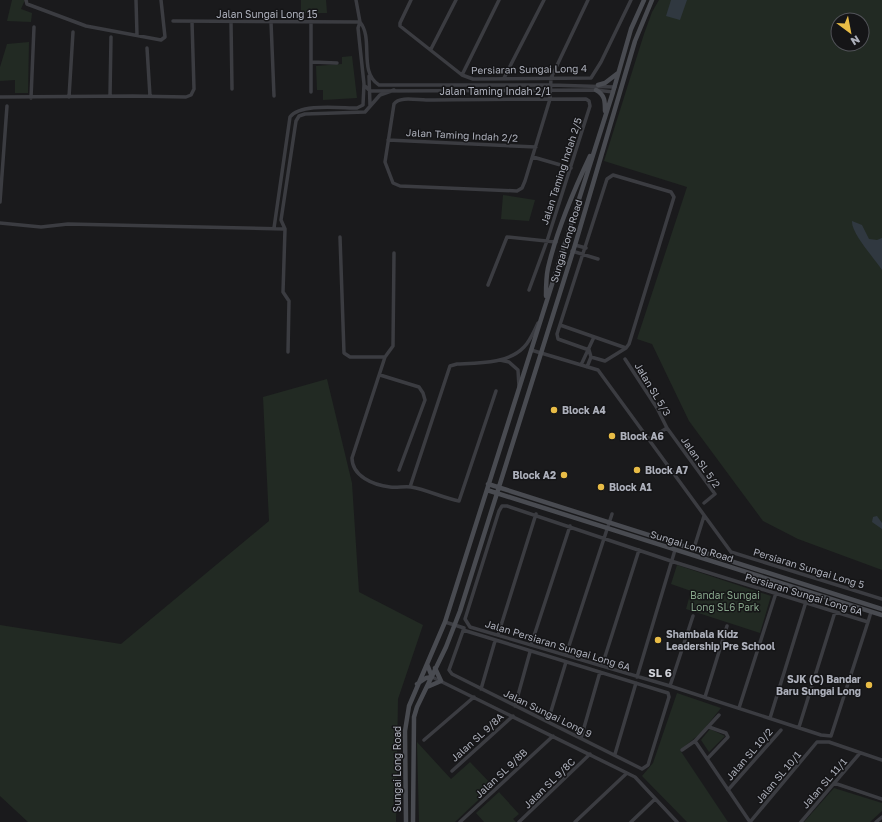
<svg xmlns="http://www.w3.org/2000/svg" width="882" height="822" font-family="'Golos Text',sans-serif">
<rect width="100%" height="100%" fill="#1a1a1c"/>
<!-- green -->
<path fill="#222a23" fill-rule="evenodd" d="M12 0H25L21 9 32 13 31 22 7 21Z
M301 0H326L327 13H301Z
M659 0H882V570L798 539 763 521 689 421 652 344 637 339 687 187 604 161 644 34 652 12ZM838 20H862V44H838Z
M29 42 28 93H15V80L0 81V67L7 44Z
M352 56 357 98 323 100V90H317L316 66 342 64V57Z
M503 195 535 200 529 221 501 219Z
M327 379 352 483 359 592 423 625 398 699 396 822H28L0 796V625L121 644 269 521 263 397Z
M677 565 771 596 760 633 686 609 691 591 671 584Z
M677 693 721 708 701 733 680 750 728 822H687L642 776 653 763Z
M710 729 725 736 709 752 701 740Z
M417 742 451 779 470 762 493 786 455 822H419Z
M834 788 882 803V811L870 822H804Z
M499 792 519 814 513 819 516 822H484L476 813Z"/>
<!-- water -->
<path fill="#303840" d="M671 0H687L680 20 666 16Z
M852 221 862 225 869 239 877 240 882 238V270C875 259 851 233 852 221Z
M877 516 882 523V529L872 522 873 517Z"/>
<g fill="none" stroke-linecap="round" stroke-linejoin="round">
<!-- street -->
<path stroke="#3b3c41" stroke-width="3.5" d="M26 0 27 4 86 26 161 40 165 37 161 0
M136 0 137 35
M411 0 400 23V26L462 75 473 79 591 78 601 62 631 0
M173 21 360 22
M231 22 232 89
M271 22 274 96
M360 22C374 39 358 72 379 85H551L615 87
M147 48 150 96
M431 49 456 0
M312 62 337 63
M462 75 499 0
M369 76 370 105
M504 78 544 0
M365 86 370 91 596 90 613 92
M311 92V21
M110 96 111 37
M0 97 133 96 186 97 191 95 194 89 192 22
M69 97 73 32
M31 98 34 27
M388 140 536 147
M533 157 571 168
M0 202 7 106
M0 223 41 227 68 224 285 229
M274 228 290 117C300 103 340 108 357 108L363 105 364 84 358 28 360 22 356 0
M340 237 344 353 350 357H385
M575 245 586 248
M572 251 598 259
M394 253 393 346 385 357 352 458C352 476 373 485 390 487 397 488 404 486 411 487 428 490 443 498 459 501L496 391
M488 285 507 237 556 242
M529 290 547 241 590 106 589 101 586 99C533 99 479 99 426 100 417 100 399 96 394 104L385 162 393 183 400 186 517 191 522 188 525 181 550 99 551 78 588 0
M560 325 626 348
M531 350 598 370 731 552 882 599
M589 350 558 339 557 334 607 179 613 175 671 192 674 197 629 344 626 348 605 361 591 357
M288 352 289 301 283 292 285 229 281 220 296 121 299 116 305 114 365 112 380 95 394 90
M625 359 657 408 667 428 715 494 704 503
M500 360 509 362 518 370 519 387
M581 365 594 337
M587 367 591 357 589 350
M380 375 419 387 423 393 425 400 399 470
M649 439 667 428
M410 487 450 366 457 364C478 363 508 364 524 347 530 341 534 331 538 323
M694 548 704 516
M445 622 464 628 449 670 452 674 642 769 648 765 669 697 668 693 463 630
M868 622 671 561 507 506H502L499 511 465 619 470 627 670 686 821 735 831 736 868 622 871 612
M498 635 536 514
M531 645 570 526
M566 655 612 514
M602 666 639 550
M432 677 635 777 677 822
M637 677 675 550
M670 686 693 616
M481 689 495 641
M705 697 727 626
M515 706 530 652
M739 708 776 593
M770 718 809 592
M548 721 566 662
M799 727 835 612
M581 738 600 672
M424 740 474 697
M695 741 750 822
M682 750 695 741 719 715
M615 754 636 683
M708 758 728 737 726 733 709 727
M452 771 513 716
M834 783 882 799
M728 790 781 730
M460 822 553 736
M519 822 590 754
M575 822 627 773
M631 822 655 799
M750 822 817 742H829L882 760
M801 822 860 753
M876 822 882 817"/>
<!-- secondary -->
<path stroke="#494b51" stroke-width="4.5" d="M598 85 605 83 618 73
M596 90C605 95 605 101 605 111
M546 296C546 287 546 277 548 268 557 229 573 192 590 156
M488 484 882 609
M487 490 882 615
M427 664 432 677
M417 684 426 678 432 677
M427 687 441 681 435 668
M406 822 405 731 409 706 445 622 613 92 631 29 644 0
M413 822 414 717 417 707 446 647 460 611 575 245 635 41 652 0"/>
</g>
<!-- markers -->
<g fill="#e8bc46" stroke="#151517" stroke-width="1.5">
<circle cx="554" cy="410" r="4"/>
<circle cx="612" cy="436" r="4"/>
<circle cx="637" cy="470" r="4"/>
<circle cx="564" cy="475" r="4"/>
<circle cx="601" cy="487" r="4"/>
<circle cx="658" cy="640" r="4"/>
<circle cx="869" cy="685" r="4"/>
</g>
<g text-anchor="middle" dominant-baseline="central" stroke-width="3" stroke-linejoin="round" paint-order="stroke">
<!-- street labels -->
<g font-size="10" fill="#adb0bb" stroke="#151517">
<text x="267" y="14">Jalan Sungai Long 15</text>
<text transform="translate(529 69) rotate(-1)">Persiaran Sungai Long 4</text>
<text x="495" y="91">Jalan Taming Indah 2/1</text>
<text transform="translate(462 135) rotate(3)">Jalan Taming Indah 2/2</text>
<text transform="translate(561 171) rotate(-72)">Jalan Taming Indah 2/5</text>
<text transform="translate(566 241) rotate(-73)">Sungai Long Road</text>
<text transform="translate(653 389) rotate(59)">Jalan SL 5/3</text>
<text transform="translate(701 462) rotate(55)">Jalan SL 5/2</text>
<text transform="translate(692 546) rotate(17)">Sungai Long Road</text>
<text transform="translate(809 568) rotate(17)">Persiaran Sungai Long 5</text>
<text transform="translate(804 594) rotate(17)">Persiaran Sungai Long 6A</text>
<text transform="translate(558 645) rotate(17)">Jalan Persiaran Sungai Long 6A</text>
<text transform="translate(548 713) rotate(26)">Jalan Sungai Long 9</text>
<text transform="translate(477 737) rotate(-42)">Jalan SL 9/8A</text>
<text transform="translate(749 754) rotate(-49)">Jalan SL 10/2</text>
<text transform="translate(397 769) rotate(-90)">Sungai Long Road</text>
<text transform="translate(501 773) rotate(-43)">Jalan SL 9/8B</text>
<text transform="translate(778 777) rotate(-50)">Jalan SL 10/1</text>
<text transform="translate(549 783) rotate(-44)">Jalan SL 9/8C</text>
<text transform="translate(824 783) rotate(-49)">Jalan SL 11/1</text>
</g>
<!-- poi labels -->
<g font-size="10" font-weight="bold" fill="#adb0bb" stroke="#151517" text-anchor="start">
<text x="562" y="410">Block A4</text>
<text x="620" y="436">Block A6</text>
<text x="645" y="470">Block A7</text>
<text x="556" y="475" text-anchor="end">Block A2</text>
<text x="609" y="487">Block A1</text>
<text x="666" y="634">Shambala Kidz<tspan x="666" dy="12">Leadership Pre School</tspan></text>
<text x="861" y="679" text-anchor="end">SJK (C) Bandar<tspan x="861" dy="12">Baru Sungai Long</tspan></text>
</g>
<!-- park labels -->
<g font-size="10" fill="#86a48a" stroke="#151517">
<text x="725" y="595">Bandar Sungai<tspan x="725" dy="12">Long SL6 Park</tspan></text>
</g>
<!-- neighbourhood labels -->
<g font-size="11" font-weight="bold" fill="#ced0d7" stroke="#151517">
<text x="660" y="672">SL 6</text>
</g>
</g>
<!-- north arrow -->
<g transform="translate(850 32) rotate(148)"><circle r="19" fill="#151517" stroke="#525359"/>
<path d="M0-3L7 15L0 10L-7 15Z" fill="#e8bc46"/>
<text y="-6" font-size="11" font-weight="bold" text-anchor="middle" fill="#adb0bb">N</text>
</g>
</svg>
